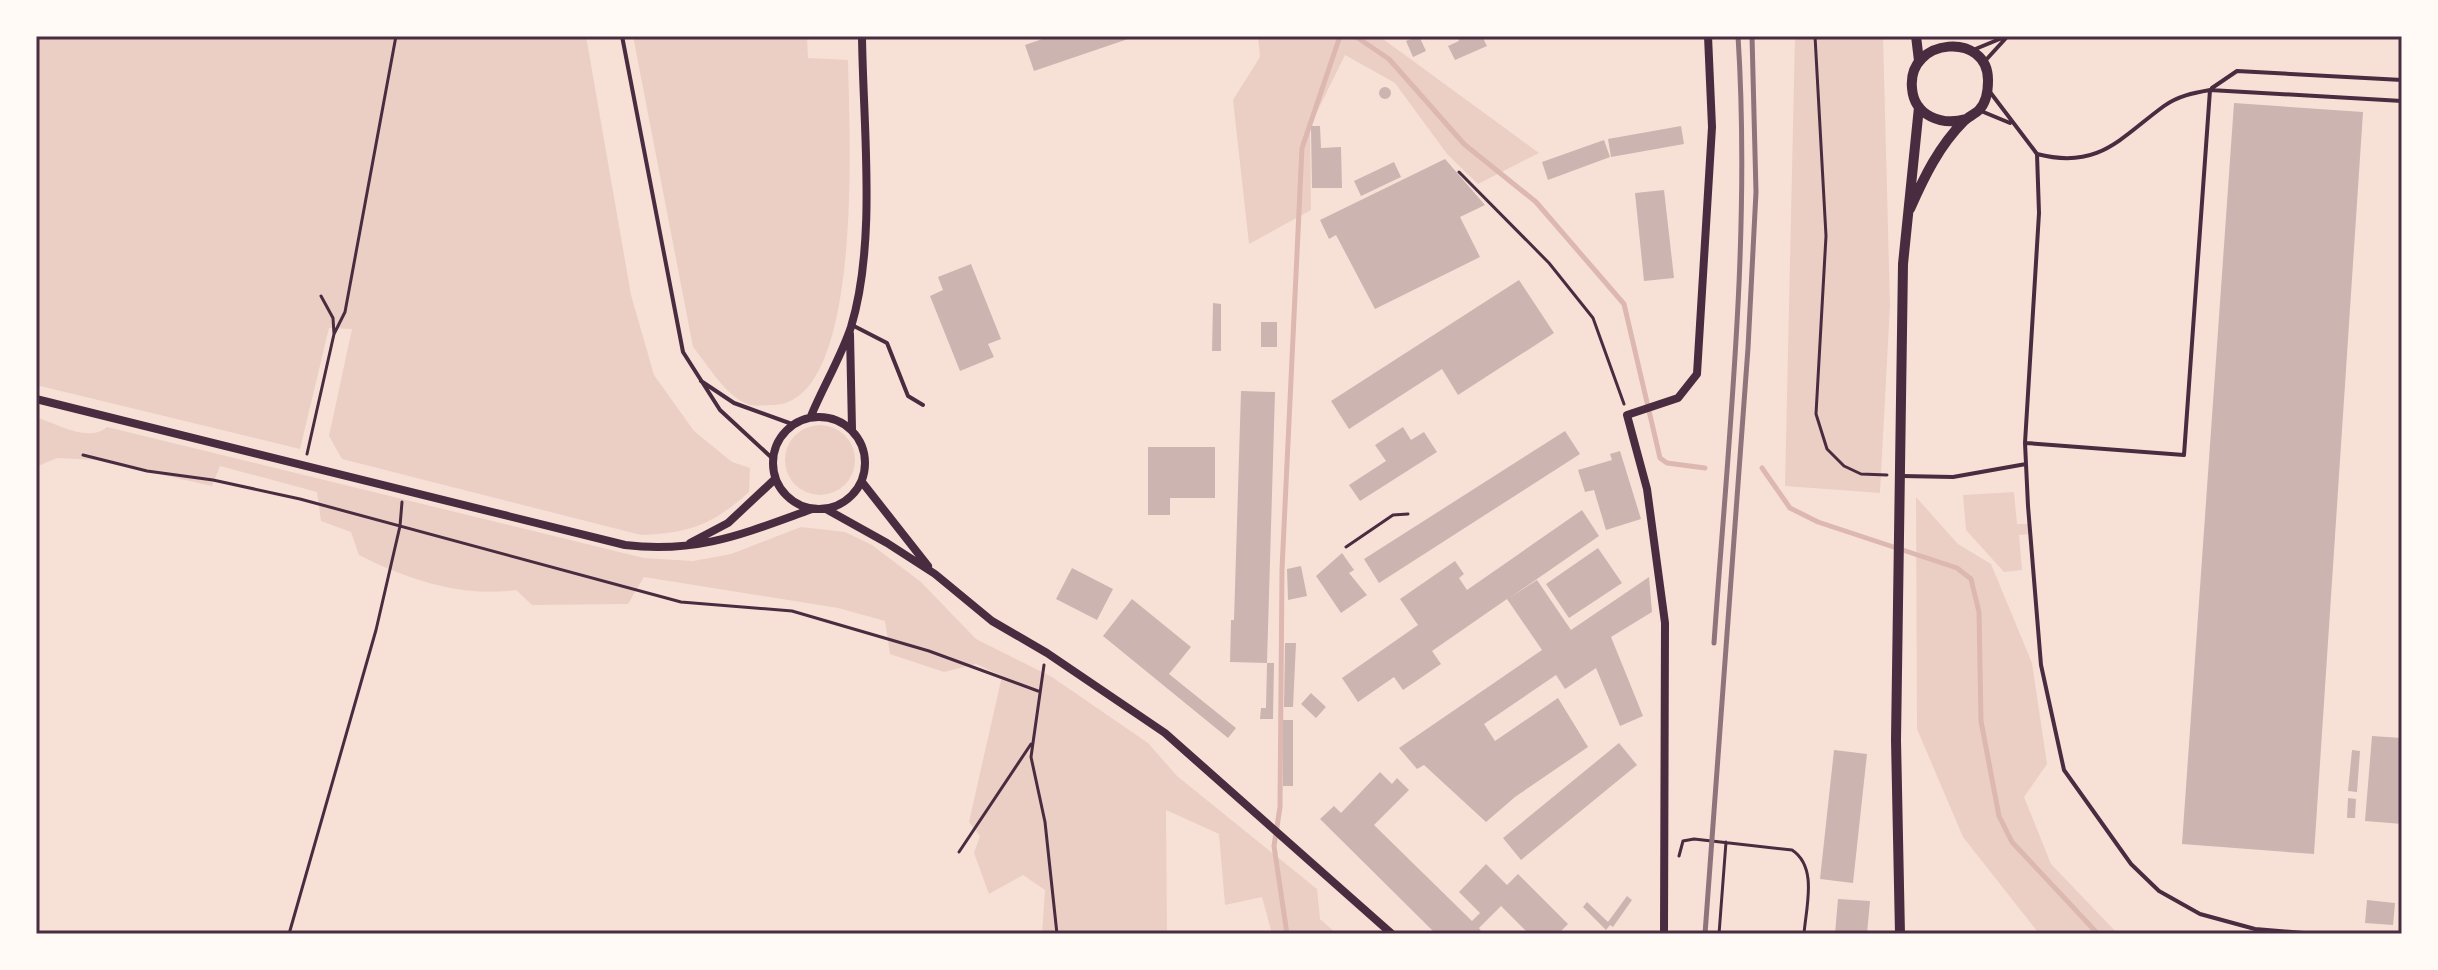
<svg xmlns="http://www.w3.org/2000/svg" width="2438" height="970" font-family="'PT Sans',sans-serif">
<rect width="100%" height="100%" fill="#f7e1d7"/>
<!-- green -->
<path fill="#ebcfc5" d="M36 36H586L631 295 654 375 694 431 732 462 750 468 749 492C712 525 690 533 641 535L342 459 329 436 352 329 329 328 300 449 36 385Z
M633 36H807L808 58 848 60C849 122 866 408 771 405 764 405 754 407 747 404 725 395 708 365 693 347Z
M1258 36H1379L1539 153 1478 184 1447 154 1395 83 1345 55 1310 126 1311 210 1249 244 1233 100 1260 57Z
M1795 36H1883L1890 305 1880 493 1785 486Z
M36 417C57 424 89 443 107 427L644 558 693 561 731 554 801 527 845 532 872 545 921 582 976 639 1052 677 1148 743 1177 776 1317 889 1320 919 1337 934H1272L1262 897 1225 905 1219 834 1166 810 1167 934H1042L1045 890 1023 875 989 894 974 853 980 836 969 822 1002 676 976 664 944 672 890 654 885 621 838 608 644 577 628 604 532 605 516 590C463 598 406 579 359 555L351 532 321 521 317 492 220 466 212 486 96 460 57 458 36 467Z
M785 460a35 35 0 1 1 70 0a35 35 0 1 1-70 0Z
M2014 492 2017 524H2029L2030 534 2019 535 2022 570 2004 572 1966 530 1963 495Z
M1916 497 1958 544 1991 564 2032 663 2047 764 2024 797 2051 864 2118 934 2037 931 1963 837 1917 729Z"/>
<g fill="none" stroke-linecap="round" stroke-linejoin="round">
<!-- stream -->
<path stroke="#dcb8b0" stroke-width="5" d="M1355 36 1389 59 1464 144 1536 202 1624 304 1660 458 1667 463 1705 468
M1762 468 1790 508 1818 522 1957 568 1971 579 1979 612 1981 721 1999 816 2012 842 2098 934
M1287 934 1274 846 1280 807 1282 569 1302 148 1340 36"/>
</g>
<!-- building -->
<path fill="#ccb4b1" d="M1051 36H1127L1128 39 1034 71 1025 45Z
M1419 36 1426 51 1413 57 1406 41Z
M1457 36H1482L1487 46 1455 60 1448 46 1459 41Z
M1379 93a6 6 0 1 1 12 0a6 6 0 1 1-12 0Z
M2234 103 2363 112 2314 854 2182 844Z
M1311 126H1320L1321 148 1341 147 1342 188H1312Z
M1681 126 1684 144 1611 157 1608 139Z
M1604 140 1610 157 1548 180 1542 162Z
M1445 159 1485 205 1460 217 1480 257 1375 309 1336 235 1329 239 1320 220Z
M1394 162 1401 177 1361 196 1354 181Z
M1664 190 1674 278 1644 281 1635 193Z
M971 264 1001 339 988 344 994 357 960 371 930 296 943 290 938 277Z
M1519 280 1554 333 1458 395 1442 369 1349 429 1331 401Z
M1213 303 1221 304V351H1212Z
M1261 322H1277V347H1261Z
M1241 391 1275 392 1267 663 1230 662 1231 620H1234Z
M1403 427 1411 440 1424 432 1437 452 1360 501 1349 485 1386 461 1375 445Z
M1565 431 1580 454 1379 583 1364 559Z
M1148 447H1215V498H1170V515H1148Z
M1620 451 1641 519 1606 530 1594 490 1585 492 1578 470 1612 460 1610 454Z
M1582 510 1599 536 1511 597 1537 580 1571 630 1649 577 1652 612 1611 637 1643 716 1620 726 1596 668 1565 689 1556 675 1484 724 1495 741 1558 698 1588 747 1515 797 1486 822 1424 765 1417 769 1399 748 1542 650 1507 599 1432 651 1441 664 1403 690 1394 677 1358 702 1342 678 1418 625 1400 599 1455 561 1464 574 1459 578 1467 590Z
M1598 548 1622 583 1569 618 1546 584Z
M1342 553 1354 570 1349 573 1367 595 1341 613 1316 576Z
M1301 566 1307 596 1288 600 1287 569Z
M1072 568 1113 589 1097 620 1056 599Z
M1132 599 1191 647 1169 674 1236 728 1228 738 1103 636Z
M1285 643H1296L1293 707H1284Z
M1267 663H1274L1273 719H1260L1261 708H1266Z
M1311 693 1326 707 1316 718 1301 704Z
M1283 720H1293V786H1283Z
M2372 736 2402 738V824L2365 821Z
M1619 743 1637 765 1521 860 1503 838Z
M1834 750 1867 754 1853 883 1820 879Z
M2352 750 2360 751 2357 792 2348 791Z
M1380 772 1392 784 1397 778 1409 790 1374 825 1472 921 1480 913 1459 892 1486 864 1507 885 1518 874 1568 924 1558 934H1529L1501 906 1479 928 1483 934H1436L1320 819 1334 806 1341 813Z
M2348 798 2356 799 2355 818H2347Z
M1627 896 1632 900 1613 927 1610 925 1606 930 1583 907 1587 902 1608 922Z
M1838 899 1870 901 1867 934H1835Z
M2367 900 2395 903 2393 925 2365 923Z"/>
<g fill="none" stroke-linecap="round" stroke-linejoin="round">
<!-- path -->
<path stroke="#4a2c40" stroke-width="3" d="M1815 36 1826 236 1816 414 1827 449 1844 466 1861 474 1887 475
M1459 172 1549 263 1593 318 1624 404
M334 334 345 312 396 36
M307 454 334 334 333 318 321 296
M83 455 147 471 213 480 300 499 681 602 792 611 929 651 1038 691
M1346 547 1393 515 1408 514
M1044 665 1031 757 1045 822 1057 934
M959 852 1031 744
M1679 856 1683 841 1694 839 1792 850C1818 867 1806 907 1804 934
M289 934 376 630 400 526 402 502
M1719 934 1726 842"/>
<!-- service -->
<path stroke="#4a2c40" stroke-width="4" d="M622 36 683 352 720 410 772 458
M1973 50 2007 36
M1985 61 2006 38
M2212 88 2237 71 2402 80
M1990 92 2037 154 2039 213 2025 443 2028 506 2041 665 2064 770 2131 864 2159 891 2200 914 2255 929 2316 934
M1981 111 2010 123
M2037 154C2099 170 2120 138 2164 106 2178 96 2193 93 2210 90L2402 101
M852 325 887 343 908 396 923 405
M701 381 734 403 792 424
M2026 443 2184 455 2210 90
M1902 476 1953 477 2026 464"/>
<!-- minor -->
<path stroke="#4a2c40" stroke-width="8" d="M850 334 852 429
M36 399 625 545C698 554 745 533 812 509
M811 416C823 387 841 357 851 327 877 241 863 127 862 36
M773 463a46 46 0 1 1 92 0a46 46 0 1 1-92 0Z
M862 482 928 566
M826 509 887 543 935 574 992 621 1047 653 1165 733 1392 934
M690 543 728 523 775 479
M1664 931 1665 623 1647 489 1627 415 1678 398 1697 374 1712 127 1708 36"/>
<!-- tertiary -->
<path stroke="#4a2c40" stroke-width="10" d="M1916 36 1919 61
M1910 209C1924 177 1939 146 1964 121 1968 117 1975 114 1979 110 1986 103 1988 90 1988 81 1989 31 1907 37 1912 88 1914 116 1942 126 1966 119
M1900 934 1896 740 1903 264 1919 107"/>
<!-- rail -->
<path stroke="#8f747c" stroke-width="5" d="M1714 643C1728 441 1751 238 1738 36
M1705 934 1748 348 1756 192 1752 36"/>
</g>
<!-- border -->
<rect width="2438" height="970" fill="none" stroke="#fffaf5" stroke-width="76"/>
<rect x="38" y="38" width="2362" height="894" fill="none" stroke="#4a2c40" stroke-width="3"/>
</svg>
